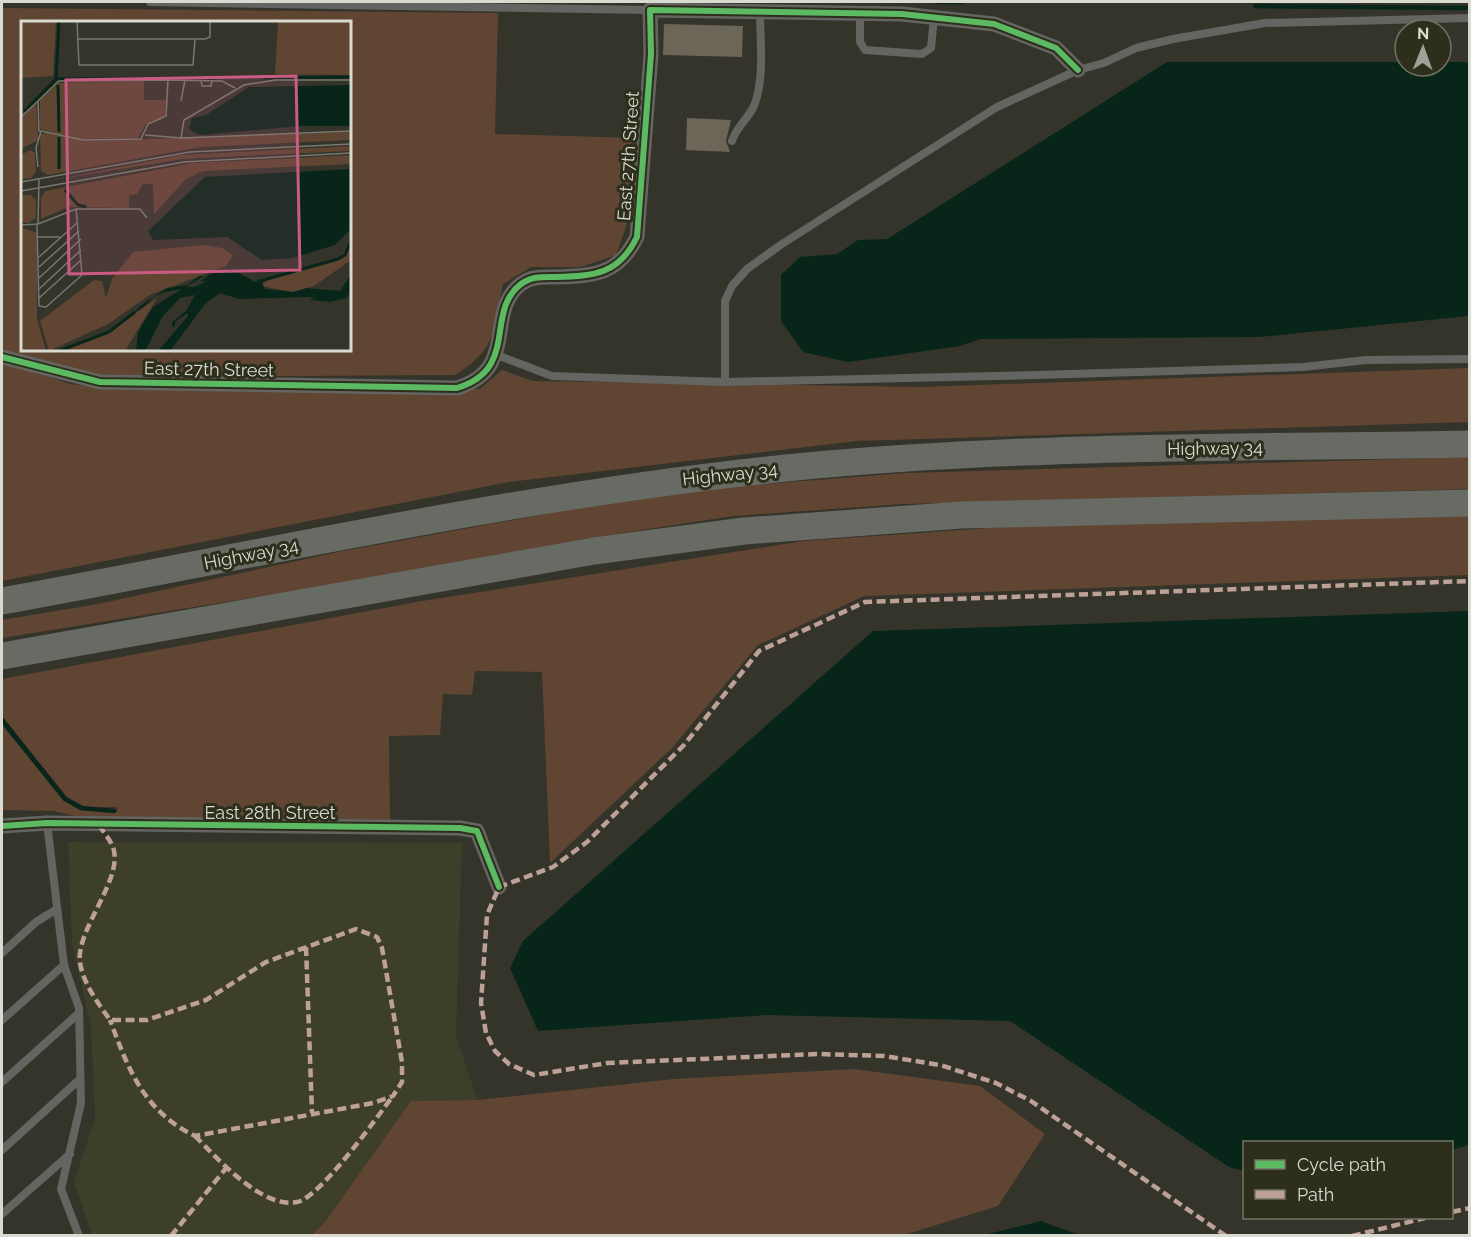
<svg xmlns="http://www.w3.org/2000/svg" width="1471" height="1237" font-family="Raleway,sans-serif">
<rect width="100%" height="100%" fill="#34342b"/>
<!-- built -->
<path fill="#3e3f28" d="M68 842 462 843 456 1035 477 1100 411 1101 322 1226 311 1235H92L74 1181 95 1119 91 1026 72 943Z"/>
<!-- green -->
<path fill="#5f4532" fill-rule="evenodd" d="M2 8 498 13 495 134 636 138 629 218 616 255 581 267H531L503 284C493 330 498 349 455 375L122 377 75 372 2 351ZM22 22H350V350H22Z
M2 361 70 384 118 389H480L502 370 533 381 920 387 1469 368V422L857 441 509 482 2 581Z
M1469 457V489L903 504 733 516 584 539 349 582 2 638V620L98 604 338 552 579 508 726 487 905 473Z
M1469 516V575L864 596 758 645 672 748 550 863 542 672 475 671 472 695 443 694 440 735 389 736 390 820H93L53 811 2 810V725L63 800 87 811 117 812V807H86L67 797 2 716V679L422 601 804 541 1045 524Z
M854 1069 980 1086 1045 1134 998 1206 904 1235H311L322 1226 411 1101 477 1100 674 1079Z"/>
<!-- water -->
<path fill="#072619" d="M1167 62H1405V66H1441V62H1469V316L1259 337 981 339 960 346 848 362 803 352 781 321V275L800 257 837 254 858 240 887 239Z
M1469 611V1145L1452 1150V1142H1244V1171L1229 1167 1010 1021 766 1015 538 1031 510 968 523 941 873 631Z
M1041 1221 1079 1235H984Z"/>
<g fill="none" stroke-linecap="round" stroke-linejoin="round">
<!-- stream -->
<path stroke="#072619" stroke-width="4.5" d="M937 2H962
M1255 6 1470 8
M2 720 65 799 81 808 114 811"/>
</g>
<!-- building -->
<path fill="#6b6657" d="M664 24 743 26 742 57 663 55Z
M687 118 731 120 726 141 730 152 686 150Z"/>
<g fill="none" stroke-linecap="round" stroke-linejoin="round">
<!-- lane -->
<path stroke="#646561" stroke-width="8" d="M150 2 650 10
M860 13V42L865 50 922 54 931 48 934 17
M732 141C736 127 748 119 754 106 765 78 760 41 760 12
M497 355 552 376 725 382 1036 375 1303 367 1366 360 1470 359
M725 382V301L732 286 747 269 782 244 997 107 1078 70 1104 63 1136 48 1173 39 1265 23 1470 18
M47 823 64 965 79 1008 81 1103 61 1189 79 1236
M2 953 36 922 57 909
M2 1020 64 965
M2 1082 79 1013
M2 1150 80 1079
M2 1214 70 1154"/>
<!-- street -->
<path stroke="#646561" stroke-width="15" d="M2 357 100 382 457 388C520 369 484 312 521 284 532 276 543 277 556 277 595 276 619 274 637 237L651 54 650 10 902 14 994 24 1056 48 1078 70
M2 826 47 823 460 828 477 831 499 887"/>
<!-- highway -->
<path stroke="#686a64" stroke-width="27" d="M2 601C262 554 522 495 786 468 1013 445 1242 448 1470 444
M2 656 594 551 744 531 962 515 1470 503"/>
<!-- quiet -->
<path stroke="#bda197" stroke-width="4.5" stroke-dasharray="9 4.5" stroke-linecap="butt" d="M99 825C103 832 109 838 112 845 127 876 75 929 80 963 84 985 98 1003 110 1020H147L206 1000 266 962 356 929 377 937 382 948 402 1062V1082L393 1096 373 1103 195 1136C144 1111 129 1071 110 1020
M306 947 312 1113
M195 1136C218 1159 262 1209 297 1202 320 1198 377 1117 393 1096
M1452 1212 1470 1208
M171 1236 227 1167
M1226 1236 1031 1101 996 1083 940 1065 884 1056 818 1054 607 1063 534 1075 509 1064 495 1051 486 1033 481 1003 487 915 499 887 553 867 587 842 684 745 759 651 865 602 1470 581
M1352 1236 1425 1218"/>
<!-- cycleway casing -->
<g stroke="#2e2e1d" stroke-width="10">
<path id="cycleway" d="M2 357 100 382 457 388C520 369 484 312 521 284 532 276 543 277 556 277 595 276 619 274 637 237L651 54 650 10 902 14 994 24 1056 48 1078 70
M2 826 47 823 460 828 477 831 499 887"/>
</g>
<!-- cycleway -->
<use href="#cycleway" stroke="#5cba63" stroke-width="6"/>
</g>
<g text-anchor="middle" dominant-baseline="central" stroke-width="6" stroke-linejoin="round" paint-order="stroke">
<!-- street labels -->
<g font-size="18" fill="#dadbd0" stroke="#2e2e1d">
<text transform="translate(628 156) rotate(-86)">East 27th Street</text>
<text transform="translate(209 369) rotate(1)">East 27th Street</text>
<text transform="translate(1215 448) rotate(-1)">Highway 34</text>
<text transform="translate(730 474) rotate(-6)">Highway 34</text>
<text transform="translate(251 554) rotate(-11)">Highway 34</text>
<text x="270" y="812">East 28th Street</text>
</g>
</g>
<!-- overview -->
<g transform="translate(21 21)">
<rect width="330" height="330" fill="#34342b"/>
<path d="M0 0H35L32 55 0 57ZM257 0H330V54L254 53ZM123 60V79H145L144 92 142 98 125 103 117 117 58 118 19 108V79L38 62ZM15 81 17 119 0 128V97ZM330 111V119L180 126 27 154 20 150 19 113 26 112 65 120ZM330 125V130L161 138 22 161 160 134ZM9 129 14 132 15 151 10 157 0 158V134ZM330 134V143L182 150 165 158 133 193 132 163H122L116 173 108 174V187L48 186 20 198V177L24 170 172 142ZM0 174H10L15 179V197L8 202 0 201ZM0 206 16 212V298L25 330H0ZM330 222V239L293 265 272 271 240 265 249 256 318 239ZM182 224 201 227 212 234 205 245 129 274 87 303 28 330 19 300 73 259 81 260 85 277 91 258 112 231ZM136 277 104 330H42L88 311Z" fill="#5f4532"/>
<path d="M330 64V105H279L179 114 168 108 171 97 185 94 228 66ZM330 148V208L314 224 272 237 241 239 206 216 132 219 127 210 184 156ZM211 248 234 261 239 258 244 268 272 271 286 267 319 270 330 253V269L326 277 309 281 288 279 295 277 286 276 218 278 199 272 184 283 149 330H137L167 295V292L155 300 153 307 150 302 165 290 174 274 159 277 142 295 124 330H115L117 311 132 286 161 268 143 271 131 277 127 282 117 290 114 291 119 285 146 267 167 264 178 255H183L165 266H173L187 260 179 261 189 253Z" fill="#072619"/>
<path fill="none" stroke="#072619" stroke-width="3" d="M242 57 330 56M35 58 196 57M37 64 38 111M3 91 35 58 38 0M38 116V148M44 169 57 184 65 186M239 260 317 238 324 234 330 220M38 330 88 311 114 291"/>
<path fill="none" stroke="#76776d" stroke-width="1.5" d="M56 0 58 44H172L174 18M56 18H184L189 16V0M180 59 181 65H190L191 60M17 80 18 111M160 80 164 59M0 96 38 60 147 59M124 114 160 117 330 110M160 117 163 99 223 64 254 59H330M15 127 20 110 62 119 120 118 127 103 145 95 147 59 201 60 214 67M15 127 17 146M0 161 169 131 330 123M0 170 163 141 330 132M17 203 18 157M0 204 17 203 55 188H119L126 197M16 204 18 285 25 286 61 254 55 188M17 216H39M18 236 56 202M18 246 58 210M18 257 60 218M18 268 60 229M18 277 59 240"/>
<path fill="#ca5c84" fill-opacity="0.15" stroke="#ca5c84" stroke-width="3" d="M275 55 279 249 48 253 45 59Z"/>
<rect width="330" height="330" fill="none" stroke="#dadbd0" stroke-width="3"/>
</g>
<!-- border -->
<rect width="1471" height="1237" fill="none" stroke="#dadbd0" stroke-width="6"/>
<!-- legend -->
<rect x="1243" y="1141" width="210" height="78" fill="#2e2e1d" stroke="#737365" stroke-width="1.5"/>
<rect x="1255" y="1160" width="30" height="9" fill="#5cba63" stroke="#737365" stroke-width="1.5"/>
<text x="1297" y="1171" font-size="18" fill="#dadbd0">Cycle path</text>
<rect x="1255" y="1190" width="30" height="9" fill="#bda197" stroke="#737365" stroke-width="1.5"/>
<text x="1297" y="1201" font-size="18" fill="#dadbd0">Path</text>
<!-- north arrow -->
<g transform="translate(1423 48) rotate(1)"><circle r="28" fill="#2e2e1d" stroke="#737365" stroke-width="1.5"/>
<path d="M0-4.5L10 22L0 15L-10 22Z" fill="#a0a196"/>
<text y="-9" font-size="16" font-weight="bold" text-anchor="middle" fill="#dadbd0">N</text>
</g>
</svg>
